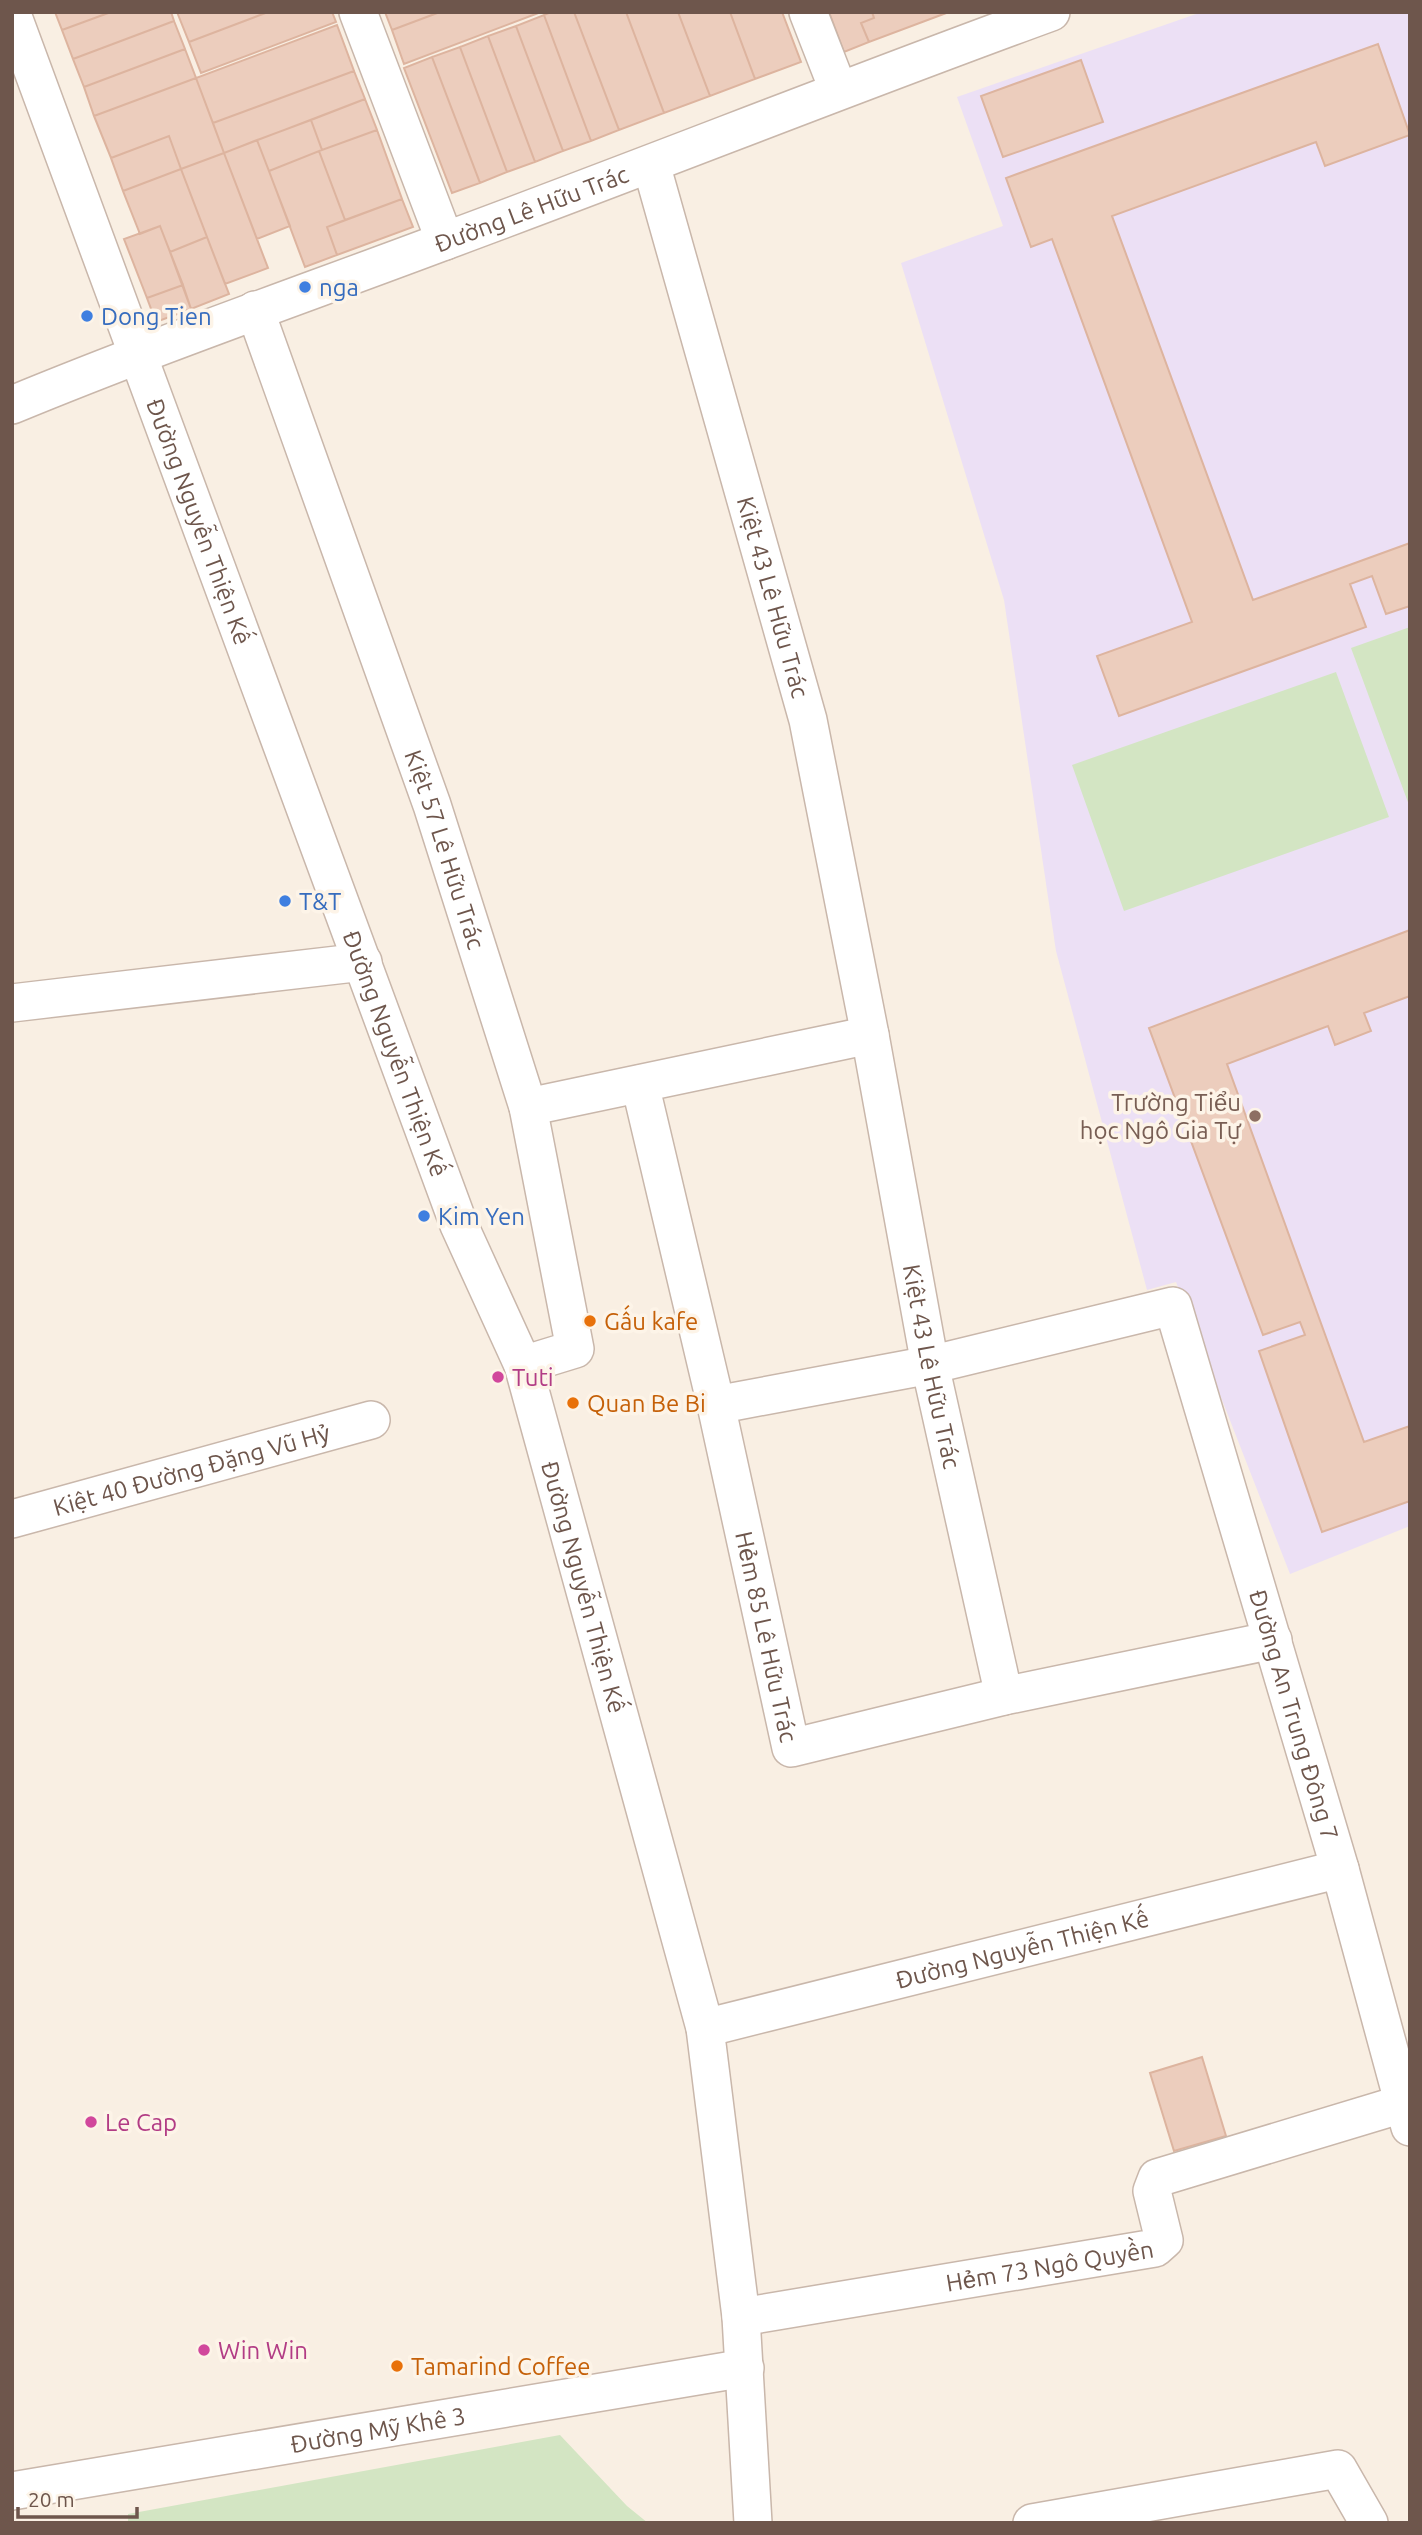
<svg xmlns="http://www.w3.org/2000/svg" width="1422" height="2535" font-family="Ubuntu,sans-serif">
<rect width="100%" height="100%" fill="#f9efe3"/>
<!-- education -->
<path fill="#ece0f5" d="M1202 12H1410V1526L1290 1574 1176 1282 1147 1290 1056 951 1004 600 901 263 1003 226 957 97Z"/>
<!-- green -->
<path fill="#d3e5c3" d="M1410 627V805H1409L1351 648Z
M1336 672 1389 817 1124 911 1072 765Z
M560 2435 627 2506 648 2523H128V2514Z"/>
<!-- building -->
<path fill="#eccdbd" stroke="#ddb49f" stroke-width="2" d="M55 12H111L62 30Z
M111 12H171L174 21 73 59 62 30Z
M177 12H268L189 42Z
M268 12H332L336 22 201 73 189 42Z
M385 12H440L392 30Z
M440 12H541L404 64 392 30Z
M551 12H574L619 130 591 141 544 15Z
M574 12H626L664 113 619 130Z
M626 12H678L710 96 664 113Z
M678 12H730L755 79 710 96Z
M730 12H782L801 62 755 79Z
M829 12H872L874 18 861 23 869 42 844 52Z
M872 12H949L869 42 861 23 874 18Z
M544 15 591 141 563 151 516 26Z
M174 21 185 49 84 87 73 59Z
M337 25 354 71 213 123 196 78Z
M516 26 563 151 535 162 488 36Z
M488 36 535 162 507 172 460 47Z
M1378 44 1410 135 1325 166 1316 142 1112 216 1253 600 1410 543V606L1386 614 1372 576 1350 584 1366 627 1119 716 1097 656 1192 622 1052 239 1031 247 1006 178Z
M460 47 507 172 480 183 432 57Z
M185 49 196 78 94 116 84 87Z
M432 57 480 183 452 193 404 68Z
M1081 60 1103 122 1003 157 981 96Z
M354 71 365 99 224 153 213 123Z
M196 78 224 153 181 169 169 136 111 158 94 116Z
M365 99 377 130 322 150 311 120Z
M311 120 322 150 269 171 257 140Z
M377 130 402 199 345 220 319 151Z
M169 136 181 169 123 191 111 158Z
M257 140 290 226 257 239 224 153Z
M319 151 345 220 327 227 337 255 305 267 269 171Z
M224 153 268 268 225 284 181 169Z
M181 169 207 237 170 252 160 226 140 234 123 191Z
M402 199 413 227 337 255 327 227Z
M160 226 183 285 147 298 124 239Z
M207 237 229 294 191 309 170 252Z
M183 285 191 309 156 322 147 298Z
M1410 930V996L1364 1013 1371 1031 1335 1045 1328 1026 1227 1064 1364 1442 1410 1426V1501L1322 1532 1259 1351 1305 1335 1300 1322 1263 1335 1149 1028Z
M1202 2057 1226 2136 1174 2151 1150 2073Z"/>
<g fill="none" stroke-linecap="round" stroke-linejoin="round">
<!-- minor casing -->
<g stroke="#c9b7ab" stroke-width="40">
<g id="minor">
<path d="M358 12 445 241"/>
<path d="M808 12 838 89"/>
<path id="s1" d="M12 14 459 1225 523 1365 705 2028 741 2317 753 2523"/>
<path id="s2" d="M651 164 808 720 870 1035 930 1365 1004 1696"/>
<path id="s3" d="M255 310 432 805 528 1107 575 1349 523 1365"/>
<path id="s4" d="M12 405C155 346 301 295 445 241 648 166 848 86 1051 12"/>
<path d="M12 1003 363 962"/>
<path id="s5" d="M640 1084 716 1405 791 1748 1004 1696 1273 1640"/>
<path d="M528 1107 870 1035"/>
<path id="s6" d="M716 1405 930 1365 1173 1306 1340 1869 1410 2127"/>
<path id="s7" d="M12 1519 371 1420"/>
<path id="s8" d="M705 2028 1340 1869"/>
<path id="s9" d="M741 2317 1155 2248 1164 2240 1152 2191 1157 2178 1402 2104"/>
<path id="s10" d="M12 2491 745 2368"/>
<path d="M1032 2523 1338 2469 1369 2523"/>
</g>
</g>
<!-- minor -->
<use href="#minor" stroke="#fff" stroke-width="37"/>
</g>
<!-- markers -->
<g fill="#3f7fe0" stroke="#fdf4e8" stroke-width="2.5">
<circle cx="305" cy="287" r="7"/>
<circle cx="87" cy="316" r="7"/>
<circle cx="285" cy="901" r="7"/>
<circle cx="424" cy="1216" r="7"/>
</g>
<circle fill="#8d6e63" stroke="#fdf4e8" stroke-width="2.5" cx="1255" cy="1116" r="7"/>
<g fill="#e8710a" stroke="#fdf4e8" stroke-width="2.5">
<circle cx="590" cy="1321" r="7"/>
<circle cx="573" cy="1403" r="7"/>
<circle cx="397" cy="2366" r="7"/>
</g>
<g fill="#d1479c" stroke="#fdf4e8" stroke-width="2.5">
<circle cx="498" cy="1377" r="7"/>
<circle cx="91" cy="2122" r="7"/>
<circle cx="204" cy="2350" r="7"/>
</g>
<g text-anchor="middle" dominant-baseline="central" stroke-width="7" stroke-linejoin="round" paint-order="stroke">
<!-- street labels -->
<g font-size="24" fill="#6e564c" stroke="#fdf4e8">
<text stroke="none"><textPath href="#s4" startOffset="555">Đường Lê Hữu Trác</textPath></text>
<text stroke="none"><textPath href="#s1" startOffset="541">Đường Nguyễn Thiện Kế</textPath></text>
<text stroke="none"><textPath href="#s2" startOffset="450">Kiệt 43 Lê Hữu Trác</textPath></text>
<text stroke="none"><textPath href="#s3" startOffset="572">Kiệt 57 Lê Hữu Trác</textPath></text>
<text stroke="none"><textPath href="#s1" startOffset="1108">Đường Nguyễn Thiện Kế</textPath></text>
<text stroke="none"><textPath href="#s2" startOffset="1236">Kiệt 43 Lê Hữu Trác</textPath></text>
<text stroke="none"><textPath href="#s7" startOffset="186">Kiệt 40 Đường Đặng Vũ Hỷ</textPath></text>
<text stroke="none"><textPath href="#s1" startOffset="1675">Đường Nguyễn Thiện Kế</textPath></text>
<text stroke="none"><textPath href="#s5" startOffset="567">Hẻm 85 Lê Hữu Trác</textPath></text>
<text stroke="none"><textPath href="#s6" startOffset="894">Đường An Trung Đông 7</textPath></text>
<text stroke="none"><textPath href="#s8" startOffset="327">Đường Nguyễn Thiện Kế</textPath></text>
<text stroke="none"><textPath href="#s9" startOffset="313">Hẻm 73 Ngô Quyền</textPath></text>
<text stroke="none"><textPath href="#s10" startOffset="371">Đường Mỹ Khê 3</textPath></text>
</g>
<!-- shop labels -->
<g font-size="24" fill="#366cbe" stroke="#fdf4e8" text-anchor="start">
<text x="319" y="287">nga</text>
<text x="101" y="316">Dong Tien</text>
<text x="299" y="901">T&amp;T</text>
<text x="438" y="1216">Kim Yen</text>
</g>
<!-- education labels -->
<g font-size="24" fill="#785e54" stroke="#fdf4e8" text-anchor="end">
<text x="1241" y="1102">Trường Tiểu<tspan x="1241" dy="28">học Ngô Gia Tự</tspan></text>
</g>
<!-- food labels -->
<g font-size="24" fill="#c56008" stroke="#fdf4e8" text-anchor="start">
<text x="604" y="1321">Gấu kafe</text>
<text x="587" y="1403">Quan Be Bi</text>
<text x="411" y="2366">Tamarind Coffee</text>
</g>
<!-- hotel labels -->
<g font-size="24" fill="#b23c85" stroke="#fdf4e8" text-anchor="start">
<text x="512" y="1377">Tuti</text>
<text x="105" y="2122">Le Cap</text>
<text x="218" y="2350">Win Win</text>
</g>
</g>
<!-- border -->
<rect width="1422" height="2535" fill="none" stroke="#6e564c" stroke-width="28"/>
<!-- scale -->
<path d="M18 2507v10h119v-10" fill="none" stroke="#6e564c" stroke-width="3.5"/>
<text x="28" y="2507" font-size="21" fill="#6e564c" stroke="#fdf4e8" stroke-width="5" paint-order="stroke">20 m</text>
</svg>
